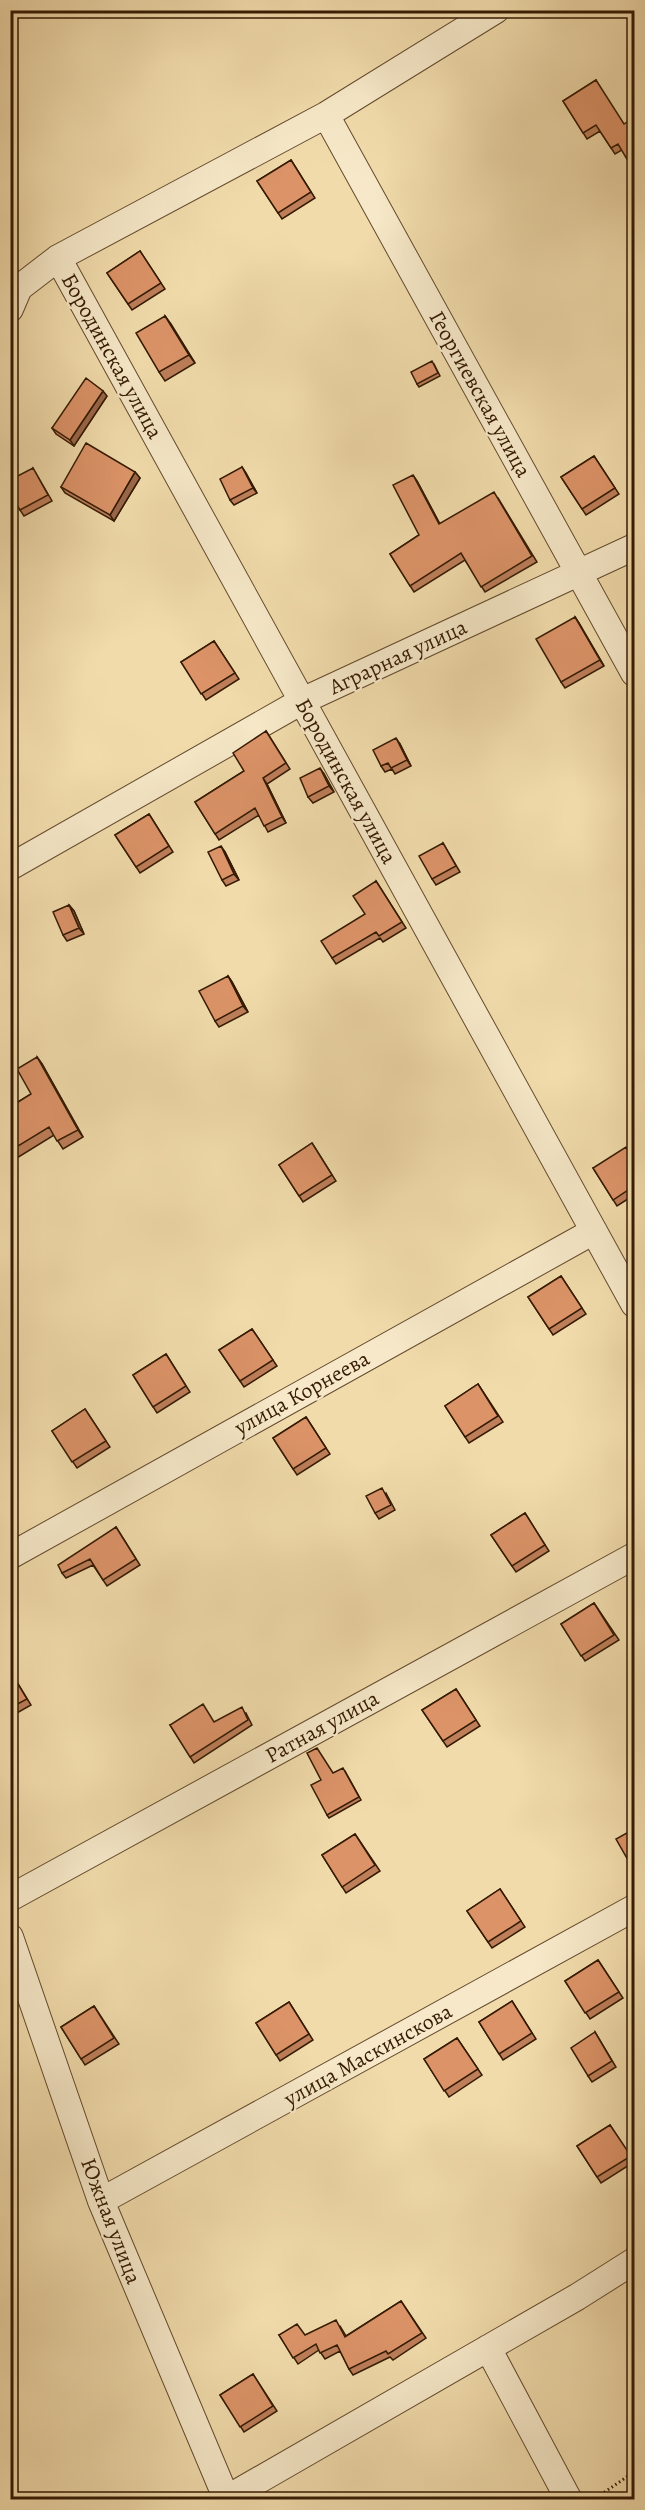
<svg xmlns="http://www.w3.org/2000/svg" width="645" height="2510" font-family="Alegreya,serif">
<rect width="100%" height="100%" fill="#f1dbab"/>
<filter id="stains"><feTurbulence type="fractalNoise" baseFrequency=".00333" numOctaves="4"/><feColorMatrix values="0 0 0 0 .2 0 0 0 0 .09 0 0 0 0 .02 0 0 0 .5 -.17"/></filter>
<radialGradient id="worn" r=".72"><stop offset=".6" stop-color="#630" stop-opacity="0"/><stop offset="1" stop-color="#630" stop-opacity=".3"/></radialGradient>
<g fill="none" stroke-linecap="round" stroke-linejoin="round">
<!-- minor casing -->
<g stroke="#634a2d" stroke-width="28">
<path id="minor" d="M326 115 634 673
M58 258 634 1304
M10 309 19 288 58 258 326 115 496 10
M10 867 302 701 634 547
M10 1556 594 1231
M10 1898 634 1556
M10 1937 101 2201 227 2500
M101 2201 634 1908
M488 2348 569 2500
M226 2499 577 2297 634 2261"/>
</g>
<!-- path -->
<path stroke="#341a03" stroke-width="3" stroke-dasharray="1.5 3" stroke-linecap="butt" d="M593 2500 634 2472"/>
<!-- minor -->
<use href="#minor" stroke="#f6e8c8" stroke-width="26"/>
</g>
<!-- wall -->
<path fill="#bd7e59" stroke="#341a03" stroke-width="1.5" d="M596 80 622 150 615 154 600 131 587 139 563 101Z
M291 160 315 198 282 219 257 181Z
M140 251 165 289 132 310 107 273Z
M165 316 195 363 165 381 159 372Z
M434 364 440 376 419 387 417 384Z
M107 396 74 446 56 434 52 428Z
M594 456 619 494 586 515 561 477Z
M242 467 257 493 234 505 230 500Z
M33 468 52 501 24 516 20 510Z
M135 472 140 478 114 521 65 493 61 487Z
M417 481 440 524 498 498 537 562 485 592 465 560 414 592 390 554 419 535Z
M575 617 604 666 565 688 561 682Z
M214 641 239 679 206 700 181 662Z
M266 731 290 769 267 784 286 823 268 832 259 815 219 840 195 802 244 771Z
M400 744 411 766 395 774 392 769 385 772 381 766Z
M324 774 334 792 313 803 308 797Z
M149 814 173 852 140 873 115 835Z
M443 843 460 872 436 885 432 879Z
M225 852 239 880 226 886 222 880Z
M376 881 406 928 383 942 380 938 336 964 332 958 365 914Z
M69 905 74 911 84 934 67 941 63 935Z
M228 976 232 982 248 1012 219 1027 215 1021Z
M37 1057 42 1064 83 1137 63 1149 54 1135 12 1161 10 1159V1107L31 1094Z
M312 1143 336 1181 303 1202 279 1165Z
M634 1160V1195L617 1206 593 1168Z
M561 1276 586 1314 553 1335 528 1297Z
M252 1329 277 1366 244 1387 219 1350Z
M166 1354 190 1392 157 1413 133 1375Z
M478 1384 503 1422 469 1443 445 1406Z
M85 1409 110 1447 77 1468 52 1431Z
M306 1417 330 1454 297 1475 273 1438Z
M386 1493 395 1510 379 1519 375 1513Z
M525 1513 549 1551 516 1572 491 1535Z
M116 1527 140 1565 107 1586 93 1565 66 1578 62 1573Z
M594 1603 619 1640 585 1661 561 1624Z
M15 1679 31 1705 10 1717V1681Z
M456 1689 480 1726 447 1747 422 1710Z
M246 1713 252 1725 194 1763 170 1725 214 1722Z
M345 1771 361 1800 329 1818 327 1815 333 1773Z
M355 1834 380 1871 346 1893 322 1855Z
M500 1889 525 1927 492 1948 467 1911Z
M598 1960 623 1998 590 2019 565 1981Z
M512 2001 536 2039 503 2060 479 2022Z
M289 2002 313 2040 280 2061 256 2023Z
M94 2006 119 2044 85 2065 61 2027Z
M595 2032 616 2067 592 2082 588 2076Z
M457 2038 482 2075 449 2097 424 2059Z
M610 2125 634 2162 601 2183 577 2146Z
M401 2301 426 2338 393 2360 390 2357 353 2375 349 2369 340 2351 325 2359 319 2350 298 2364 279 2335H305L340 2326 346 2336Z
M253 2374 277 2411 244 2432 220 2395Z"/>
<!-- shaded-wall -->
<path fill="#9a6749" stroke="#341a03" stroke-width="1.5" d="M165 316 171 324 195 363 189 355Z
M103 391 107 396 74 446 70 440Z
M242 467 246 473 257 493 253 488Z
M135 472 140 478 114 521 110 515Z
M413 475 417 481 443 530 439 524Z
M575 617 579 623 604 666 600 660Z
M396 738 400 744 411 766 407 760Z
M320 768 324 774 334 792 329 786Z
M263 778 267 784 286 823 282 817Z
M221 846 225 852 239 880 234 874Z
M69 905 74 911 84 934 79 928Z
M228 976 232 982 248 1012 243 1006Z
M37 1057 42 1064 83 1137 78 1130Z"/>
<!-- building -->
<path fill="#dc9368" stroke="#341a03" stroke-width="1.5" d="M596 80 624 124 630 120 634 127V171L618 144 611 148 596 125 583 133 563 101Z
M291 160 311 192 278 213 257 181Z
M140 251 161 283 128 304 107 273Z
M165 316 189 355 159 372 136 333Z
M432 361 438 373 417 384 411 372Z
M86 378 103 391 70 440 52 428Z
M86 443 135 472 110 515 61 487Z
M594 456 615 488 582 509 561 477Z
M242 467 253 488 230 500 220 479Z
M33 468 48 495 20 510 10 494V480Z
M413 475 439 524 494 492 532 556 481 587 461 553 410 586 390 554 419 535 393 485Z
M575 617 600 660 561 682 536 639Z
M214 641 235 673 201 694 181 662Z
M266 731 286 763 263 778 282 817 264 826 255 808 215 834 195 802 244 771 233 753Z
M396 738 407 760 391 768 388 763 381 766 373 750Z
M320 768 329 786 308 797 300 778Z
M149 814 169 846 136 867 115 835Z
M443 843 456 866 432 879 419 856Z
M221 846 234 874 222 880 208 852Z
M376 881 402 922 379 936 376 932 332 958 321 941 365 914 353 896Z
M69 905 79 928 63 935 53 912Z
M228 976 243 1006 215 1021 199 991Z
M37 1057 78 1130 57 1141 49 1127 10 1151V1107L31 1094 17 1069Z
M312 1143 332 1175 299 1196 279 1165Z
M626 1147 634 1161V1186L613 1200 593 1168Z
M561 1276 582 1308 549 1329 528 1297Z
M252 1329 273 1360 240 1381 219 1350Z
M166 1354 186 1386 153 1407 133 1375Z
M478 1384 498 1416 465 1437 445 1406Z
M85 1409 106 1441 72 1462 52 1431Z
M306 1417 326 1448 293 1469 273 1438Z
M634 1457V1472L628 1462Z
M382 1488 391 1505 375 1513 366 1496Z
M525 1513 545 1545 512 1566 491 1535Z
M116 1527 136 1559 103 1580 90 1559 62 1573 58 1565Z
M594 1603 614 1635 581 1656 561 1624Z
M15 1679 27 1699 10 1708V1681Z
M456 1689 476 1720 443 1741 422 1710Z
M203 1704 214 1722 242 1707 248 1720 190 1757 170 1725Z
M317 1748 333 1773 343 1768 359 1797 327 1815 311 1785 321 1780 307 1753Z
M634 1829V1865L632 1867 616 1839Z
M355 1834 375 1865 342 1887 322 1855Z
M500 1889 521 1921 488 1942 467 1911Z
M598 1960 619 1992 585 2013 565 1981Z
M512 2001 532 2033 499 2054 479 2022Z
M289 2002 309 2034 276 2055 256 2023Z
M94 2006 114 2038 81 2059 61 2027Z
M595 2032 612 2061 588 2076 571 2048Z
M457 2038 478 2069 444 2091 424 2059Z
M610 2125 631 2156 597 2177 577 2146Z
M401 2301 422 2333 388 2354 386 2351 349 2369 337 2345 320 2353 316 2344 293 2358 279 2335 297 2324 305 2335 336 2320 345 2337Z
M253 2374 273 2406 240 2427 220 2395Z"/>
<g text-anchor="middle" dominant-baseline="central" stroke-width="4.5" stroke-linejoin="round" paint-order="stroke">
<!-- street labels -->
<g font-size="22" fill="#341a03" stroke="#f6e8c8">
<text transform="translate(112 356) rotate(61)">Бородинская улица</text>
<text transform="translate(480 394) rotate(61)">Георгиевская улица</text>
<text transform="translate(398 657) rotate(-25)">Аграрная улица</text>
<text transform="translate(346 781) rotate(61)">Бородинская улица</text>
<text transform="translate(302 1393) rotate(-29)">улица Корнеева</text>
<text transform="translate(322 1727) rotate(-29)">Ратная улица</text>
<text transform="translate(368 2055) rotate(-29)">улица Маскинскова</text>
<text transform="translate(111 2221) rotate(69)">Южная улица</text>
</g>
</g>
<!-- margin -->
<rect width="645" height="2510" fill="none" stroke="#f1dbab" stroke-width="36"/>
<rect x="12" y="12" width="621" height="2486" fill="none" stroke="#341a03" stroke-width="3"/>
<rect x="18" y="18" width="609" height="2474" fill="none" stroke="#341a03" stroke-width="1.5"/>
<rect width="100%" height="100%" filter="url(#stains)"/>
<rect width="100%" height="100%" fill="url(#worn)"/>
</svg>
